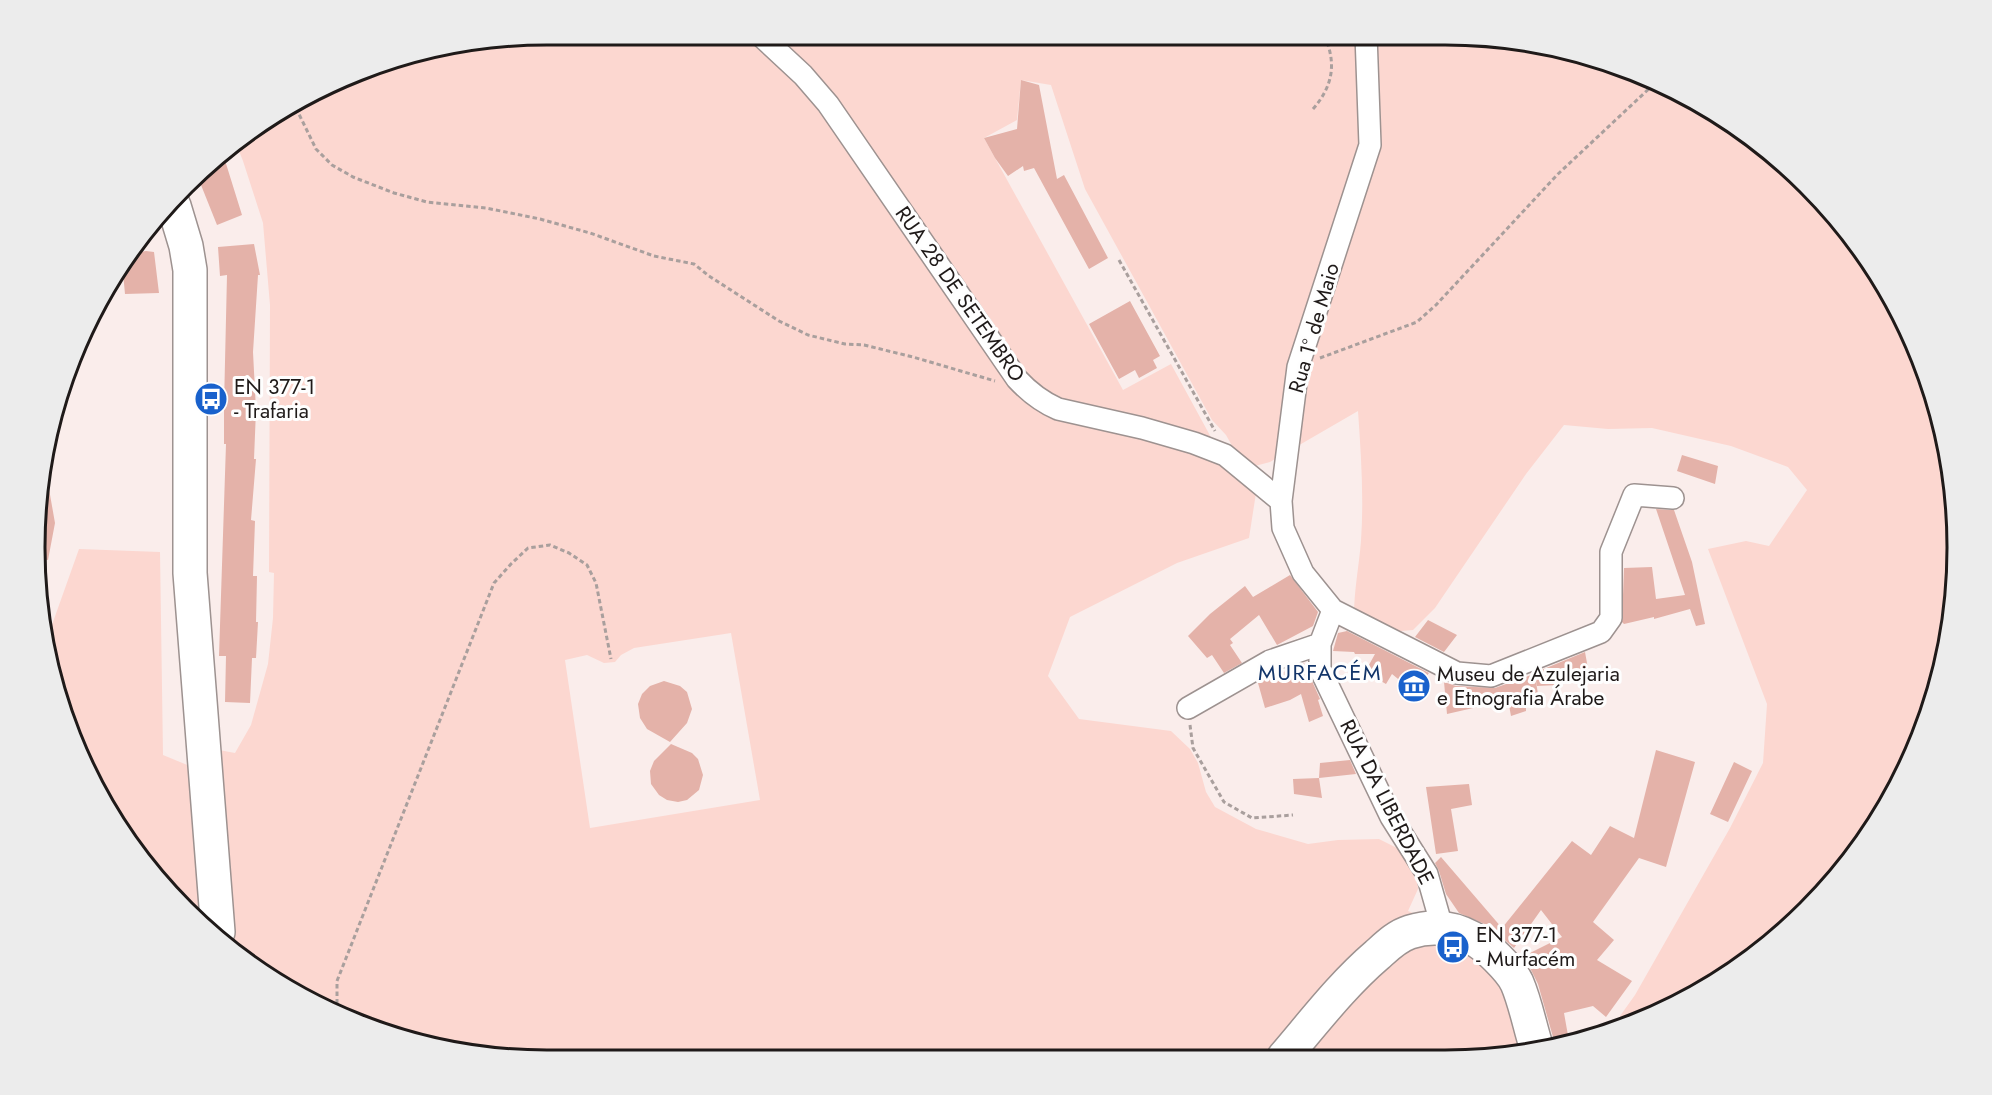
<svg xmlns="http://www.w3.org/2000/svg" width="1992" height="1095" font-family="Jost,sans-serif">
<rect width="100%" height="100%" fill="#faedeb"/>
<!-- green -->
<path fill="#fcd7d0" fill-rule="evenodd" d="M548 35H753L812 92 1014 382 1224 460 1256 493 1249 538 1177 563 1070 617 1048 676 1079 719 1171 731 1190 749 1198 763 1206 792 1215 807 1256 829 1308 844 1338 840 1379 839 1399 849 1417 871 1418 889 1408 911 1420 916 1473 929 1545 1047 1511 1056 514 1059 414 1043 291 992 227 939 219 750 235 753 251 725 268 664 273 618 274 573 269 572 270 305 263 223 243 161 235 141 382 62ZM731 633 760 800 590 828 565 660 587 655 604 663 615 662 621 655 634 648Z
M766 35 1478 36 1578 52 1701 103 1782 162 1851 235 1904 320 1940 414 1956 514 1953 614 1930 712 1889 804 1830 886 1730 974 1641 1022 1610 1030 1635 995 1730 828 1763 763 1767 704 1708 549 1746 541 1769 546 1807 490 1788 467 1731 446 1652 428 1608 429 1564 425 1526 474 1435 608 1413 630 1390 632 1354 615C1354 590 1359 566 1361 541 1364 497 1361 454 1358 411L1270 462 1255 466 1240 460 1226 435 1212 420 1085 189 1051 85 1021 80 1017 120 984 138 1123 390 1171 364 1213 441 1039 394Z
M79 549 160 552 163 755 197 769 208 923 162 886 74 744 48 636Z"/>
<!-- building -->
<path fill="#e4b2a9" d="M1021 80 1039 85 1057 179 1064 175 1108 258 1089 269 1034 168 1024 171 1023 166 1008 176 995 158 984 138 1017 129Z
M223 154 242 215 217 225 199 180Z
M254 244 260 275H258L253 352 256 410 254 459H256L251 520 255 521 253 576H257L256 622H258L256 658H252L250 703 225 702 226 656H219L226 444H224V405L227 275 220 276 218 247Z
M146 251 154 252 159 293 125 294 122 262 129 254Z
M1130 301 1160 356 1153 360 1157 368 1139 378 1135 370 1119 379 1089 324Z
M1682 455 1718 466 1715 484 1677 471Z
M45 489H49L55 523 48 560 38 558Z
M1656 509 1674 510 1692 562 1705 624 1696 626 1690 609 1654 619V617L1624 624 1622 622 1624 568 1652 567 1656 599 1685 595Z
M1290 575 1318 612 1313 626 1277 645 1259 615 1230 639 1233 643 1230 645 1242 663 1224 673 1212 655 1207 658 1188 636 1210 614 1245 586 1253 597Z
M1428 620 1457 635 1444 652 1415 637Z
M1347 631 1429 673 1414 692 1392 674 1386 684 1365 672 1375 654H1355L1354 652 1333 651 1338 633Z
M1585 652 1589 674 1559 683V685L1537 686 1535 676 1540 706 1526 707V711L1511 716 1508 700 1447 714 1444 682 1456 686 1495 688 1534 674V673Z
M1304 663 1320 699 1318 700 1323 716 1309 722 1301 694 1290 700 1265 708 1258 683Z
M664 681 680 686 687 692 692 709 687 723 670 742 647 729 640 718 638 704 642 694 650 686Z
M671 744 692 753 698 759 703 775 699 790 687 800 678 802 667 800 659 795 651 784 650 771 654 761Z
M1656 750 1695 762 1666 867 1639 858 1593 922 1614 940 1597 960 1632 981 1606 1017 1593 1006 1564 1013 1569 1041 1555 1044 1538 984 1530 968 1522 957 1562 937 1541 910 1514 948 1487 925 1459 913 1446 894 1439 871 1435 863 1441 857 1502 928 1572 841 1591 855 1610 826 1634 838Z
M1350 760 1356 774 1319 778 1320 763Z
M1734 762 1752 771 1728 822 1710 814Z
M1319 778 1322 798 1294 794 1293 779Z
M1469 784 1472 805 1451 809 1458 851 1436 854 1426 787Z"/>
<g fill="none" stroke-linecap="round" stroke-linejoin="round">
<!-- street casing -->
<g stroke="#9d9290" stroke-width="24">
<path id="street" d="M760 35 803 75 828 104 1017 379C1029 392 1042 402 1058 409L1142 428 1194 443 1225 455 1281 501
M1366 35 1370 145 1298 367 1281 501 1283 528 1303 573 1333 610 1457 673 1491 676 1601 632 1611 618V552L1634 495 1673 498
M1320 644V669L1391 817 1427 874 1442 927
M1188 708 1270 661 1320 644 1333 610"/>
</g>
<!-- primary casing -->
<g stroke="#9d9290" stroke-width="36">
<path id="primary" d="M174 206 186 246 190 270V573L218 932
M1284 1057C1314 1022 1342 985 1377 955 1387 946 1397 936 1410 932 1432 925 1452 927 1472 938 1485 944 1511 970 1517 983 1526 1004 1530 1028 1537 1049"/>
</g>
<!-- path -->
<path stroke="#a99f9d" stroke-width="3" stroke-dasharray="4.5 3" stroke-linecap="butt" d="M296 108 316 149 332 165 353 177 394 193 427 202 486 208 540 219 590 233 654 256 694 264 709 276 779 321 808 335 845 344 864 345 913 357 995 381
M1313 109C1333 86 1337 63 1324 35
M1119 260 1215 431
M1320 358 1417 322 1436 305 1558 174 1654 84
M1190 725 1193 748 1224 802 1252 818 1293 815
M337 1011V981L494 583 511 564 528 548 550 545 569 553 587 565 596 583 611 659"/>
<!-- street -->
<use href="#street" stroke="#fff" stroke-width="21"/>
<!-- primary -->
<use href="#primary" stroke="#fff" stroke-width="33"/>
</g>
<!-- icons -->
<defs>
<g id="bus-disc" transform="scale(1.725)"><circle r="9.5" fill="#1961cc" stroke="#fefefe"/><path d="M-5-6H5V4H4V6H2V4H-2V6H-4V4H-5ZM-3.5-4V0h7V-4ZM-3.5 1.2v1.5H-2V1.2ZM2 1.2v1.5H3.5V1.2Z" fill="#fff"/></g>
<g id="museum-disc" transform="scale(1.725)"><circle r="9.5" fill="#1961cc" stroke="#fefefe"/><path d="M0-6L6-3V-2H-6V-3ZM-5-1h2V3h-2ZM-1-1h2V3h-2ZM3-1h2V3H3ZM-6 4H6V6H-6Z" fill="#fff"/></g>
</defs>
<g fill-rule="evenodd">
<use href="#bus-disc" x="211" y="399"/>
<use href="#museum-disc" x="1414" y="686"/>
<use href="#bus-disc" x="1453" y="947"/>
</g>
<g text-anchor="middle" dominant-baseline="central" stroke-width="6" stroke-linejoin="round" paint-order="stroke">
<!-- street labels -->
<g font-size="21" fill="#1f1a19" stroke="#fefefe">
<text transform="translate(960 294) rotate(55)">RUA 28 DE SETEMBRO</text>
<text transform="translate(1314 328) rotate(-74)">Rua 1º de Maio</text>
<text transform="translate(1387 802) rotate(63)">RUA DA LIBERDADE</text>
</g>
<!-- poi labels -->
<g font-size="21" fill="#1f1a19" stroke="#fefefe" text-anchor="start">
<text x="234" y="387">EN 377-1<tspan x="234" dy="24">- Trafaria</tspan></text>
<text x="1437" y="674">Museu de Azulejaria<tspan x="1437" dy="24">e Etnografia Árabe</tspan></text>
<text x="1476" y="935">EN 377-1<tspan x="1476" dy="24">- Murfacém</tspan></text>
</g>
<!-- neighbourhood labels -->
<g font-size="22" letter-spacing="1.5" fill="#133569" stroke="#fefefe">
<text x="1320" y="672">MURFACÉM</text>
</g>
</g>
<!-- crop -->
<path d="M0 0H1992V1095H0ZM547 45H1445A502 502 0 0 1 1947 547V548A502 502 0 0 1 1445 1050H547A502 502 0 0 1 45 548V547A502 502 0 0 1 547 45Z" fill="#ececec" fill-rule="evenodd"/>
<path fill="none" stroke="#1f1a19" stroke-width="3" d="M547 45H1445A502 502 0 0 1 1947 547V548A502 502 0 0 1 1445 1050H547A502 502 0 0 1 45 548V547A502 502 0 0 1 547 45Z"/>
</svg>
